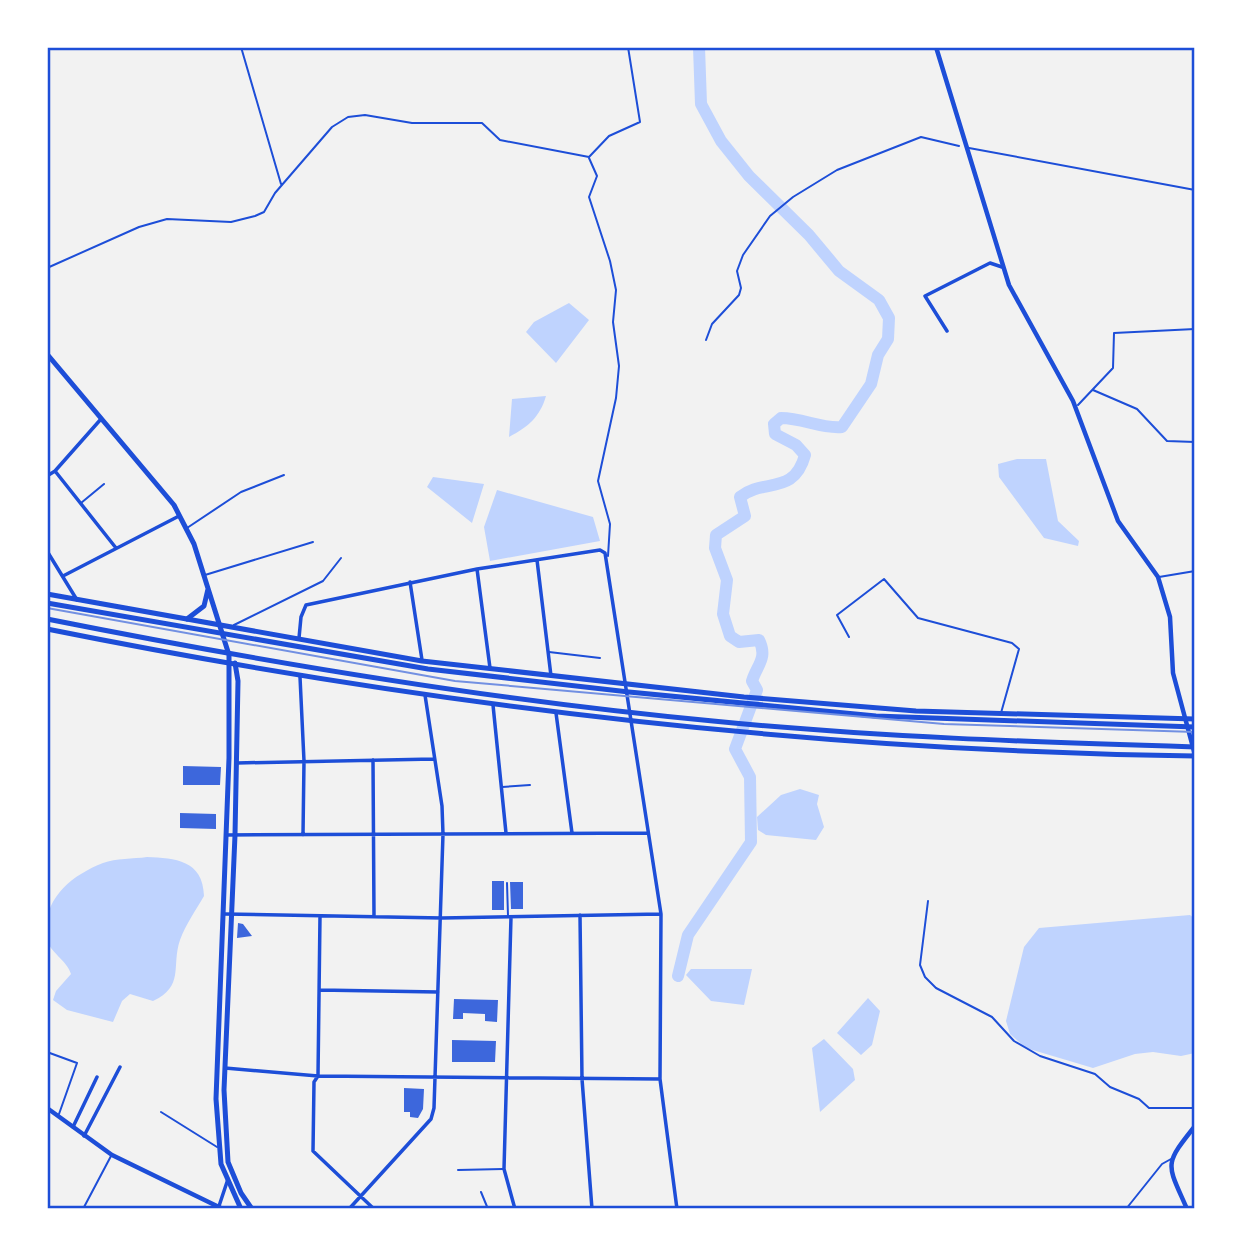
<svg xmlns="http://www.w3.org/2000/svg" width="1242" height="1256" font-family="'Fira Sans Condensed',sans-serif">
<rect width="100%" height="100%" fill="#f2f2f2"/>
<!-- water -->
<path fill="#bfd3fe" d="M569 303 589 320 556 363 526 332 534 322Z
M546 396C540 417 528 427 509 437L512 399Z
M1017 459H1046L1058 521 1079 541 1078 546 1044 538 999 477 998 464Z
M433 477 484 484 472 523 427 487Z
M497 490 593 517 600 541 490 561 484 527Z
M800 789 819 795 817 804 824 827 816 840 766 835 758 830 757 817 781 795Z
M147 857C175 858 203 860 204 896 196 910 186 924 180 940 171 966 185 986 153 1001L130 994 122 1001 113 1022 67 1010 53 1000 56 991 71 974C67 960 49 952 47 939 41 900 70 876 103 863 116 858 133 859 147 857Z
M1190 915 1195 919V1053L1181 1056 1153 1052 1135 1054 1093 1068 1026 1048 1010 1034 1006 1021 1024 947 1039 928Z
M691 969H752L744 1005 711 1001 686 975Z
M868 998 880 1011 872 1045 861 1055 837 1033Z
M824 1039 853 1069 855 1080 820 1112 812 1048Z"/>
<g fill="none" stroke-linecap="round" stroke-linejoin="round">
<!-- river -->
<path stroke="#bfd3fe" stroke-width="12" d="M678 976 688 935 751 842 750 777 735 749 757 690 752 681C757 665 768 658 759 640L739 642 730 636 723 614 727 580 715 548 716 535 745 516 740 497C763 478 794 496 805 455L796 445 775 434 774 424 781 418C803 418 821 429 842 427L871 384 878 355 888 339 889 318 879 300 839 271 809 235 749 176 721 141 701 104 699 47"/>
</g>
<!-- building -->
<path fill="#3d67dc" d="M183 766 221 767 220 785H183Z
M180 813 216 814V829L180 828Z
M492 881H504V910H492Z
M510 882H523V909H511Z
M238 923 243 924 252 936 237 938Z
M454 999 498 1000 497 1022 485 1021V1014L463 1013V1019H453Z
M452 1040 496 1041 495 1062H452Z
M404 1088 424 1089 423 1109 418 1118 410 1117V1112H404Z"/>
<g fill="none" stroke-linecap="round" stroke-linejoin="round">
<!-- path -->
<path stroke="#1d4ed8" stroke-width="2" d="M706 340 712 324 739 295 741 288 737 271 743 255 770 216 793 197 837 170 921 137 959 146"/>
<!-- service -->
<path stroke="#1d4ed8" stroke-width="2" d="M241 47 281 184
M969 148 1195 190
M589 158 597 176 589 197 610 261 616 290 613 322 619 366 616 398 598 481 610 524 608 556
M47 268 139 227 167 219 231 222 255 216 264 212 275 193 332 127 348 117 365 115 412 123H482L500 140 589 157 609 136 640 122 628 47
M1093 390 1137 409 1167 441 1195 442
M1078 405 1113 368 1114 333 1195 329
M81 503 104 484
M187 528 241 492 284 475
M205 575 313 542
M1159 577 1195 571
M234 625 323 581 341 558
M849 637 837 615 884 579 918 618 1012 643 1019 649 1001 713
M549 652 600 658
M502 787 530 785
M507 883 508 916
M928 901 920 965 925 977 936 988 992 1017 1014 1041 1040 1056 1095 1074 1110 1087 1139 1099 1149 1108H1195
M47 1052 77 1063 59 1114
M161 1112 217 1147
M458 1170 503 1169
M481 1192 488 1209
M83 1209 111 1156
M1126 1209 1162 1164 1171 1159"/>
<!-- minor -->
<path stroke="#1d4ed8" stroke-width="3.5" d="M947 331 925 296 990 263 1002 267
M55 471 116 548
M47 476 55 471 101 419
M47 551 77 600
M537 560 551 676
M477 569 490 668
M63 576 179 516
M410 582 422 660
M299 638 301 617 306 605 477 569 600 550 605 553 661 914 660 1079 677 1209
M300 677 304 761 303 835
M493 705 506 833
M556 713 572 833
M373 760 374 916
M237 763 434 759
M226 835 648 833
M224 914 442 918 661 914
M580 915 582 1079 592 1209
M320 916 318 1076 314 1082 313 1151 374 1209
M511 917 504 1169 515 1209
M319 990 438 992
M225 1068 318 1076 660 1079
M73 1127 97 1077
M84 1136 120 1067
M219 1206 228 1179
M349 1209 431 1119 434 1108 443 834 442 806 425 695"/>
<!-- tertiary -->
<path stroke="#1d4ed8" stroke-width="4.5" d="M936 47 1009 285 1073 401 1118 521 1158 577 1170 617 1173 673 1195 755
M47 1108 112 1155 223 1209
M1187 1209C1167 1163 1163 1166 1195 1126"/>
<!-- secondary -->
<path stroke="#1d4ed8" stroke-width="5" d="M47 354 174 505 194 544 229 655V758L216 1099 221 1164 241 1209
M187 619 204 606 208 589
M235 663 238 681 235 835 224 1090 228 1162 241 1193 252 1209"/>
<!-- primary -->
<path stroke="#1d4ed8" stroke-width="5" d="M47 594 422 661 744 697 916 711 1195 719
M47 603 428 669 629 692 876 716 1195 727
M47 619C268 663 489 700 713 721 873 737 1034 742 1195 747
M47 629C425 705 809 751 1195 756"/>
<!-- rail -->
<path stroke="#7290e2" stroke-width="2" d="M47 608 455 681 944 724 1195 732"/>
</g>
<!-- border -->
<rect width="1242" height="1256" fill="none" stroke="#ffffff" stroke-width="98"/>
<rect x="49" y="49" width="1144" height="1158" fill="none" stroke="#1d4ed8" stroke-width="2.5"/>
</svg>
